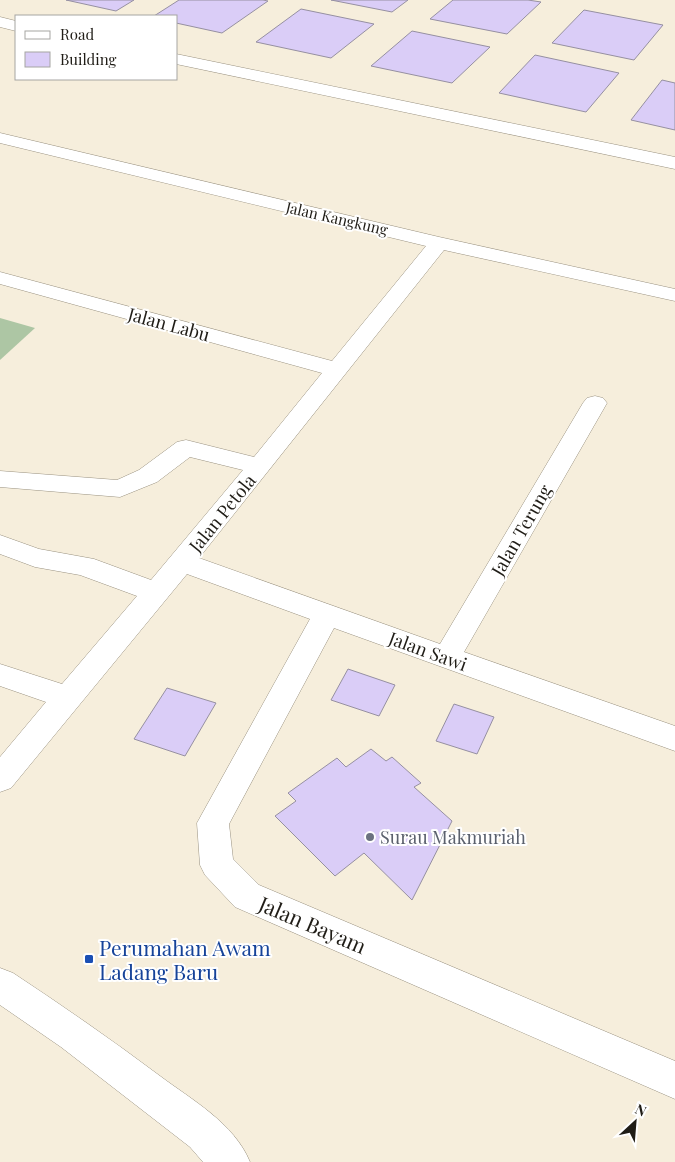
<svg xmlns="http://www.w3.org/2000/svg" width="675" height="1162" font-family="'Playfair Display',serif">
<rect width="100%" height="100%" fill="#f6eedc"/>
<!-- green -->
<path fill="#adc6a4" d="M0 318 35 328 0 360Z"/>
<!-- building -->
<path fill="#dacdf7" stroke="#9690a1" d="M66 0H134L116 11Z
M179 0H263L268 1 222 33 176 23V16H154Z
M331 0H408L392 12Z
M453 0H528L541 2 507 34 430 19Z
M301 9 374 24 331 58 256 42Z
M584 10 663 25 634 60 552 43Z
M412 31 490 47 452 83 371 66Z
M535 55 619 73 586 112 499 93Z
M662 80 675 83V130L631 120Z
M348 669 395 685 379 716 331 700Z
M167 688 216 703 185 756 134 739Z
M454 704 494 717 477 754 436 741Z
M371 749 386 761 392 757 421 783 414 787 452 821 412 900 364 853 335 876 275 816 296 801 288 793 337 758 346 767Z"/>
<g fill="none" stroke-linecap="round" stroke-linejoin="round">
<!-- minor casing -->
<g stroke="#9a9281" stroke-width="1">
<path id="minor" d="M0 17 16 21V31L0 27Z
M176 54 675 157V169L176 64Z
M0 133 439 237 675 289V301L444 250 199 558 440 644 583 403 587 398 595 396 603 398 607 403 464 652 675 726V751L334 628 229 824 233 859 259 885 675 1061V1099L235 907 205 875 200 865 197 823 310 619 187 574 11 788 0 792V757L46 702 0 686V664L62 684 137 596 80 575 35 567 0 554V535L39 549 94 559 151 580 243 470 190 457 157 482 120 497 0 487V471L117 480 139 470 177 442 186 440 254 457 322 373 0 284V272L332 361 426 246 0 143Z"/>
</g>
<!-- highway casing -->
<g stroke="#9a9281" stroke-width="1">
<path id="highway" d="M0 968 13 973C63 1006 112 1040 160 1076 192 1100 234 1123 250 1162H203L190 1147 61 1047 0 1005Z"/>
</g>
<!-- minor -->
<use href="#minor" fill="#fff" fill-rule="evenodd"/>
<!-- highway -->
<use href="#highway" fill="#fff" fill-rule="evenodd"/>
</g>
<!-- markers -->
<circle fill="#6b7280" stroke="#fff" stroke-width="2" cx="370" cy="837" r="5"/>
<rect fill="#1a4fb4" stroke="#fff" stroke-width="2" x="84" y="954" width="10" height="10" rx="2.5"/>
<g text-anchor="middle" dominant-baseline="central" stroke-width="4" stroke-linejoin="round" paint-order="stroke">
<!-- far-street labels -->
<g font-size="15" fill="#201d17" stroke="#fff">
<text transform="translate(337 218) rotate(13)">Jalan Kangkung</text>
</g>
<!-- street labels -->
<g font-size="18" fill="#201d17" stroke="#fff">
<text transform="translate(169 324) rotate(15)">Jalan Labu</text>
<text transform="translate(222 513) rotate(-51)">Jalan Petola</text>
<text transform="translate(521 530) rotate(-60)">Jalan Terung</text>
<text transform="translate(428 651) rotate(20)">Jalan Sawi</text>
</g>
<!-- worship labels -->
<g font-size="18" fill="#5b616d" stroke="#fff" text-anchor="start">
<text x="380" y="837">Surau Makmuriah</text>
</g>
<!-- near-street labels -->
<g font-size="21" fill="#201d17" stroke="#fff">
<text transform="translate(313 924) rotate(23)">Jalan Bayam</text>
</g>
<!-- near-transit labels -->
<g font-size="21" fill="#164399" stroke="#fff" text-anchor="start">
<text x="99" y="947">Perumahan Awam<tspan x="99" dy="24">Ladang Baru</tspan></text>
</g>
</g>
<!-- legend -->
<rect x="15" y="15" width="162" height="65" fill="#ffffff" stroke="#a6a5a2"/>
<rect x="25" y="31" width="25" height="8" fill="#ffffff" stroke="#a6a5a2"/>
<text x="60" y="40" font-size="15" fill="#201d17">Road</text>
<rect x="25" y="52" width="25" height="15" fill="#dacdf7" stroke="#a6a5a2"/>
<text x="60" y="65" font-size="15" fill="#201d17">Building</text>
<!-- north arrow -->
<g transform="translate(635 1122) rotate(26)" stroke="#ffffff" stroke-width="4" paint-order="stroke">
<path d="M0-4L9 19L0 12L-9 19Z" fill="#201d17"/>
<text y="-8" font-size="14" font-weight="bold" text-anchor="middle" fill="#201d17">N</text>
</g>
</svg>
